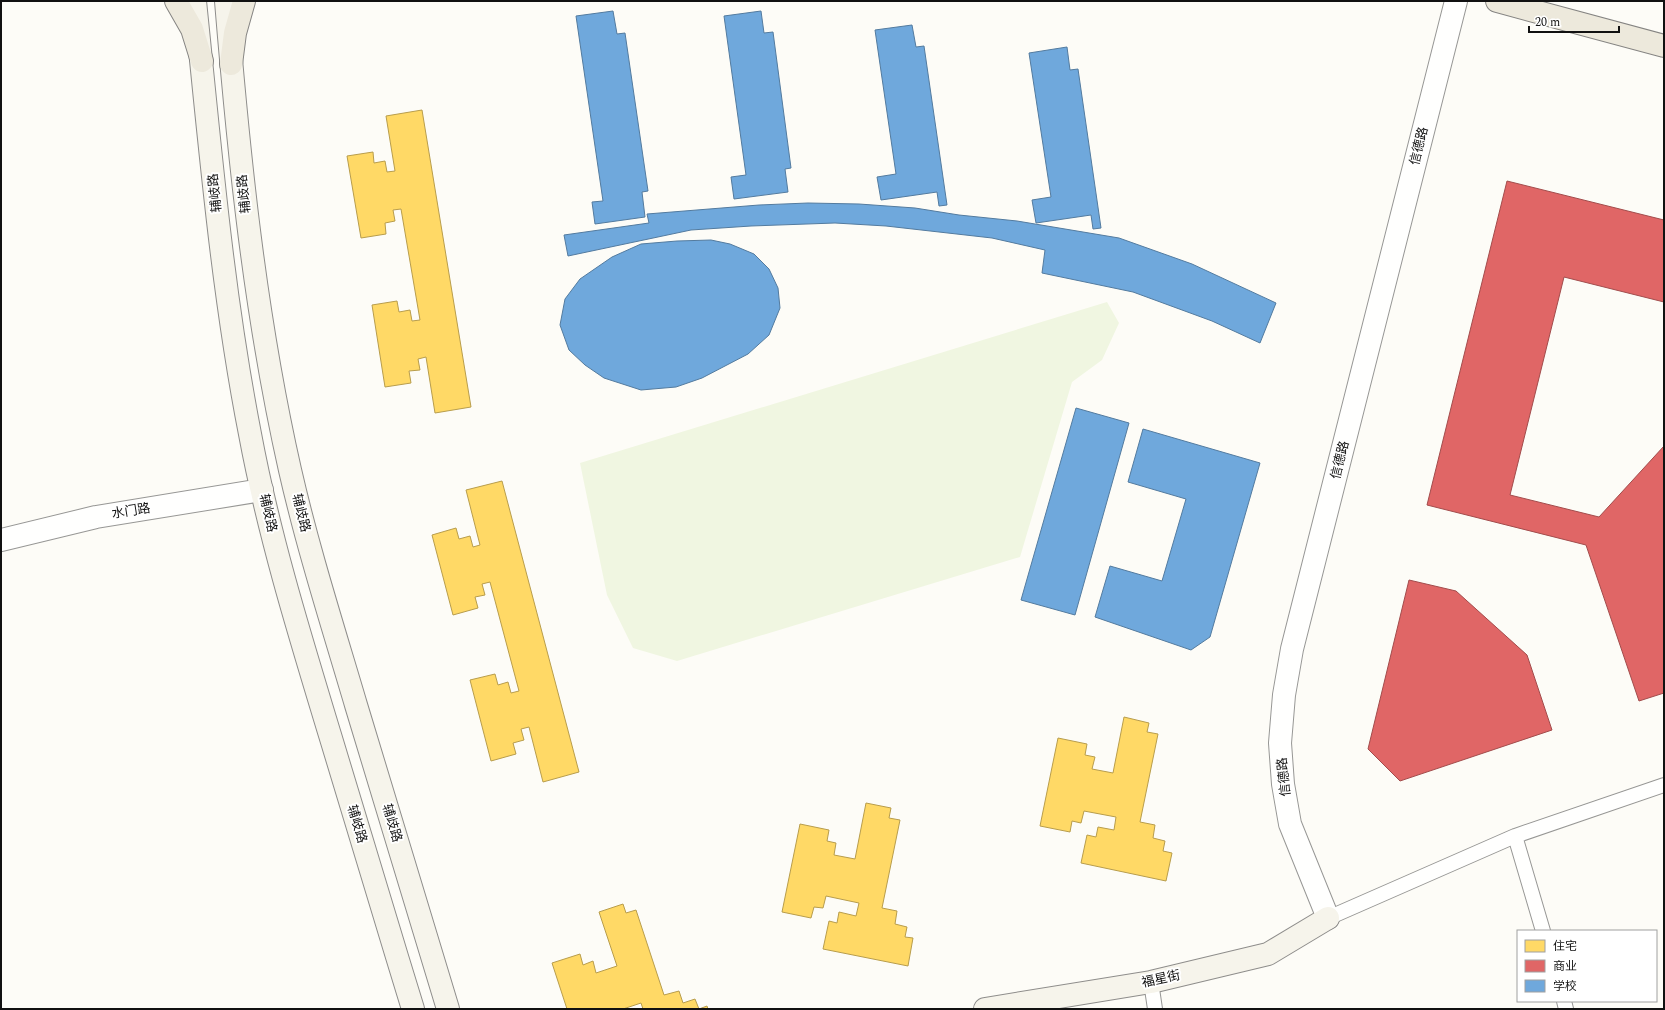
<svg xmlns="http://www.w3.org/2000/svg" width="1665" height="1010" font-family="Spectral,'Noto Sans SC',serif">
<rect width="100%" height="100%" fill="#fdfcf7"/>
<!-- pitch -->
<path fill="#f0f6e1" d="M1107 302 1119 323 1102 360 1072 382 1020 557 677 661 633 648 607 595 580 463Z"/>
<!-- homes -->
<path fill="#ffd966" stroke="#b89d4c" d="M422 110 471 407 435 413 426 357 418 359 420 370 409 371 411 383 385 387 372 305 397 301 399 312 410 310 412 321 420 320 401 209 393 210 395 221 385 223 386 234 361 238 347 156 373 152 374 163 385 161 387 172 395 171 386 116Z
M502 481 579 772 543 782 529 727 521 729 524 740 513 743 516 754 491 761 470 680 495 674 498 685 508 682 511 693 519 691 490 582 482 584 485 595 475 597 478 608 453 615 432 535 456 528 459 539 470 536 473 547 480 545 466 490Z
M1124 717 1149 723 1147 732 1158 734 1140 822 1155 825 1153 838 1165 841 1163 851 1172 853 1166 881 1081 863 1087 835 1096 837 1098 827 1114 830 1116 817 1084 811 1081 823 1072 821 1070 832 1040 826 1058 738 1087 744 1085 755 1095 757 1092 769 1113 773Z
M866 803 891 808 889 818 900 820 882 908 897 911 895 924 907 927 905 937 913 938 908 966 823 949 829 921 837 923 839 912 856 916 859 903 826 896 823 908 814 907 811 918 782 912 800 824 829 830 827 841 836 843 834 855 855 859Z
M623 904 626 913 636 910 664 995 679 991 683 1003 695 999 699 1009 707 1006 708 1009H643L641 1003 623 1009H567L552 963 580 954 583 965 593 961 596 973 617 966 599 912Z"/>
<!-- shops -->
<path fill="#e06666" stroke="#a24c4c" d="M1507 181 1664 220V302L1564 277 1510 495 1599 517 1664 446V693L1639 701 1586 545 1427 505Z
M1409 580 1456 591 1527 655 1552 730 1400 781 1368 749Z"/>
<!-- schools -->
<path fill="#6fa8dc" stroke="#537b9f" d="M613 11 617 34 625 33 648 191 642 192 645 217 595 224 592 202 603 201 576 16Z
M761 11 764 33 773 32 791 168 785 169 788 192 734 199 731 177 746 175 724 16Z
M912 25 916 47 924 46 947 205 939 206 937 192 881 200 877 177 896 174 875 30Z
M1067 47 1070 70 1078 69 1101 228 1093 229 1091 215 1036 223 1032 200 1051 197 1029 53Z
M808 203 859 204 915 208 959 215 1017 221 1119 238 1192 264 1276 303 1260 343 1212 321 1133 292 1042 273 1045 250 992 238 886 226 835 223 751 226 691 230 568 256 564 235 649 223 647 214 759 205Z
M711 240 730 244 754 254 769 269 778 288 780 308 769 335 748 354 702 378 676 387 641 390 604 378 585 365 569 350 560 325 565 299 580 279 612 257 641 244 677 241Z
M1076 408 1129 423 1075 615 1021 600Z
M1143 429 1260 463 1210 637 1191 650 1095 617 1110 566 1162 581 1186 499 1128 482Z"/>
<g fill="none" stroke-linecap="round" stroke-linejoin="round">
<!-- lane casing -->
<g stroke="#979795" stroke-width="16">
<path id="lane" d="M1515 836 1543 931
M1328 918 1515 836 1664 785
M1151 982 1155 1009
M1564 1001 1566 1009"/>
</g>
<!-- street casing -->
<g stroke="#979795" stroke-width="24">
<path id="street" d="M1 540 96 517 262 490
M1328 918 1290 824 1283 784 1280 743 1284 695 1292 649 1456 1"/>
</g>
<!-- secondary casing -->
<g stroke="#8e8d8b" stroke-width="24">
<path id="secondary" d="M195 1C210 146 222 291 250 434 269 536 300 636 330 735 358 827 385 918 413 1009
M226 1C239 159 255 315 290 470 308 549 333 627 356 705 387 806 417 908 448 1009
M985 1009 1151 982 1268 954 1328 918"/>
</g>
<!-- primary casing -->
<g stroke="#858482" stroke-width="24">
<path id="primary" d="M176 1 192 29 202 61
M1497 1 1664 46
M231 64 235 33 244 1"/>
</g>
<!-- lane -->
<use href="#lane" stroke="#fffffe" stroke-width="14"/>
<!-- street -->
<use href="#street" stroke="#fffffe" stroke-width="22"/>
<!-- secondary -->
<use href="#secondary" stroke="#f6f4eb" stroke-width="22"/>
<!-- primary -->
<use href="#primary" stroke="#ede9dc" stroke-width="22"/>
</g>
<g text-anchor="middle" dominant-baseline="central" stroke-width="4" stroke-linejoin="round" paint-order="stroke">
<!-- street labels -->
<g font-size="13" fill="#111" stroke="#fff">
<text transform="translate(1419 146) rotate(-76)">信德路</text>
<text transform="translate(215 193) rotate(-96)">辅岐路</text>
<text transform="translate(244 194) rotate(-96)">辅歧路</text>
<text transform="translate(1340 460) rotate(-76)">信德路</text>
<text transform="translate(131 511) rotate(-9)">水门路</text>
<text transform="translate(268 513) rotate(77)">辅岐路</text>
<text transform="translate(301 513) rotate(76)">辅歧路</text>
<text transform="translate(1284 777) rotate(-96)">信德路</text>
<text transform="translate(392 823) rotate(73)">辅歧路</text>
<text transform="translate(357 824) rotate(73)">辅岐路</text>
<text transform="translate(1161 979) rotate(-12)">福星街</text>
</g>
</g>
<!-- border -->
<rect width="1665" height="1010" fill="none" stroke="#111111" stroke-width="4"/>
<!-- legend -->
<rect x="1517" y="930" width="140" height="72" fill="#ffffff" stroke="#a0a0a0"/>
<rect x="1525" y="940" width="20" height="12" fill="#ffd966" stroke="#a0a0a0"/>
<text x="1553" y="950" font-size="12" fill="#111111">住宅</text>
<rect x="1525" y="960" width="20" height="12" fill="#e06666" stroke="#a0a0a0"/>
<text x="1553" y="970" font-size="12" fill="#111111">商业</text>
<rect x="1525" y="980" width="20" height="12" fill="#6fa8dc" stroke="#a0a0a0"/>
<text x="1553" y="990" font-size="12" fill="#111111">学校</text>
<!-- scale -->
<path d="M1529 26v6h90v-6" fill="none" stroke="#111111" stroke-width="2"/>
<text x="1535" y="26" font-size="12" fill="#111111" stroke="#ffffff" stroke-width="3" paint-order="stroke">20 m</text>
</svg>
